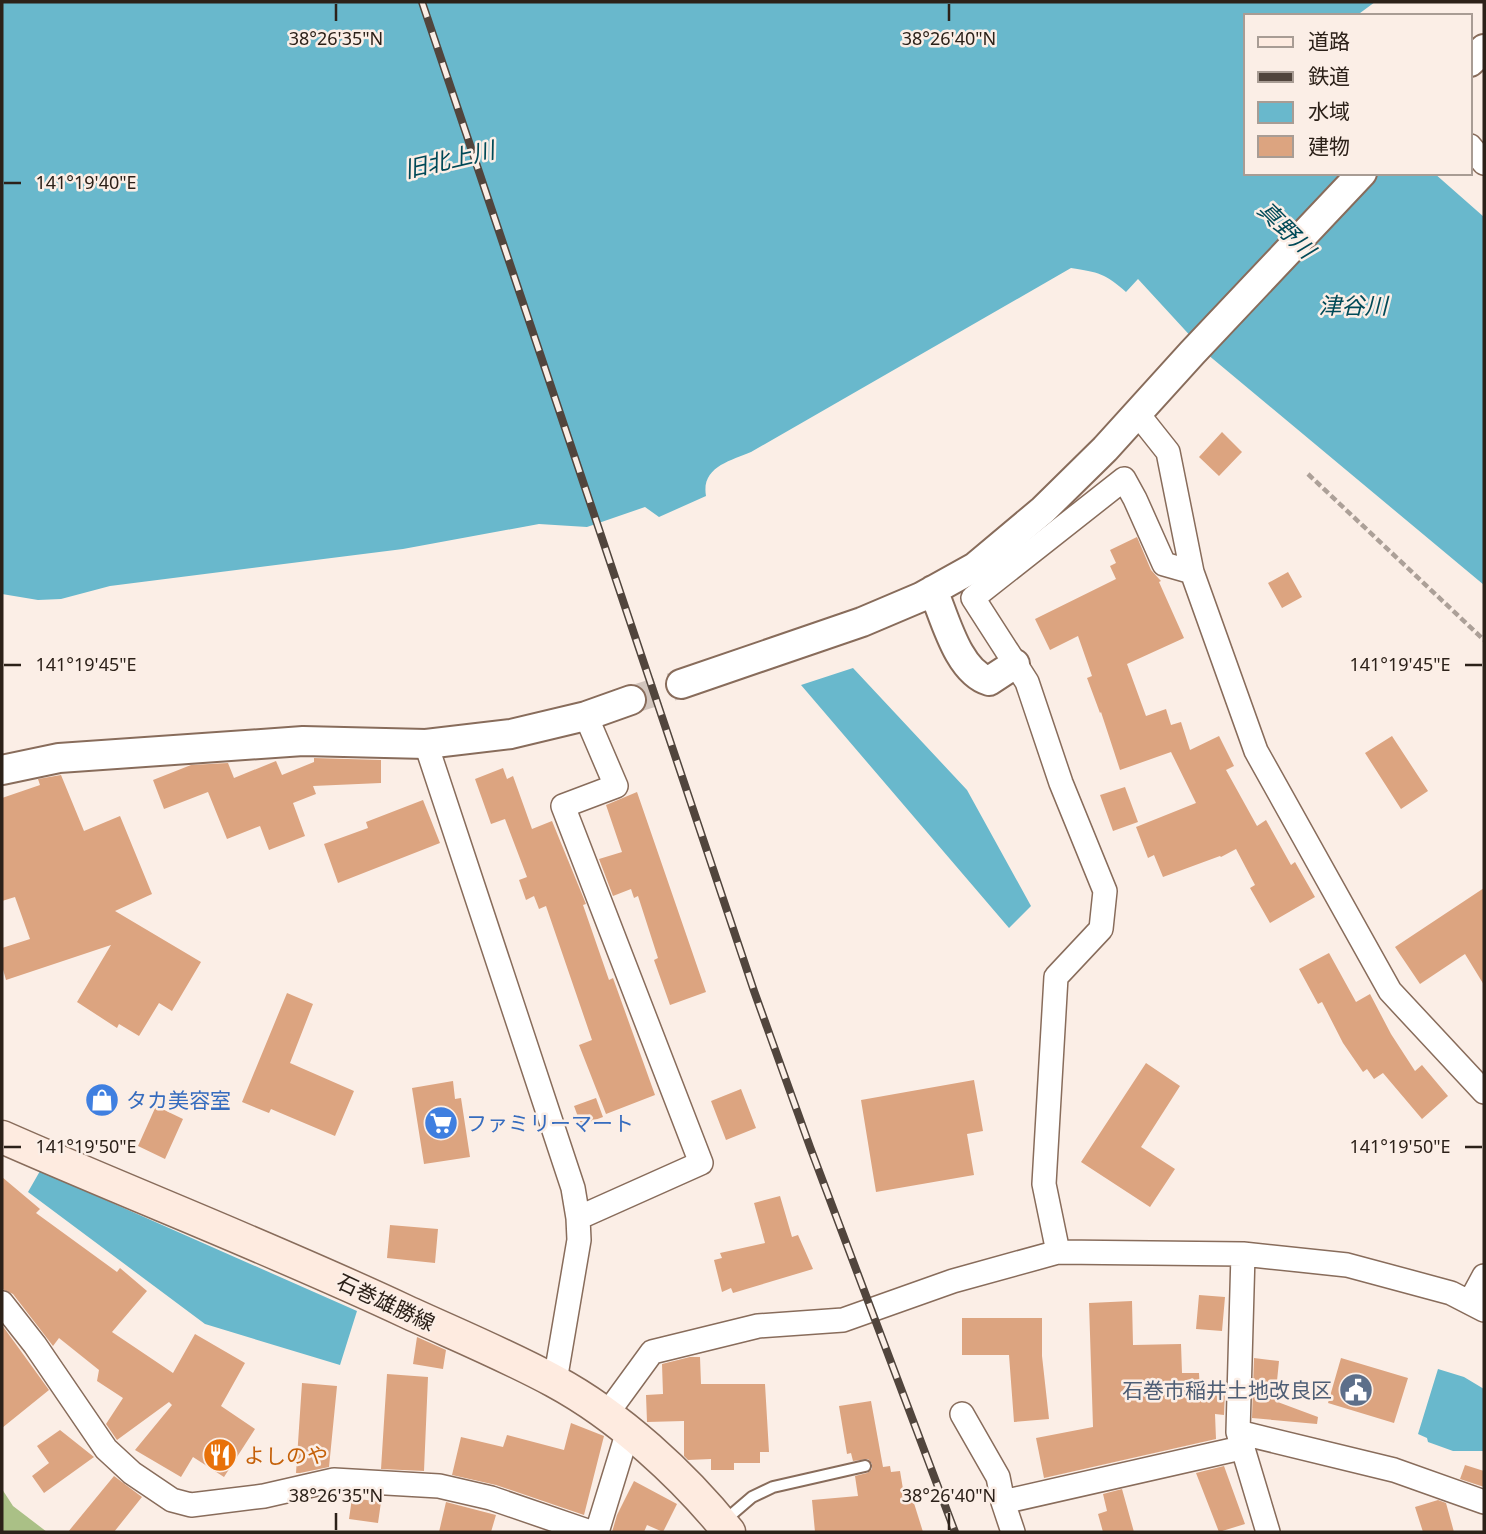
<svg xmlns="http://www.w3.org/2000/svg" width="1486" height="1534" font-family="'Noto Sans','Noto Sans JP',sans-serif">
<rect width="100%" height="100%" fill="#fbeee6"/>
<!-- forest -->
<path fill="#aac086" d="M2 1489 13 1506 47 1532H2Z"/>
<!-- water -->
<path fill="#69b8cc" d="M2 2H1375L1356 16H1246V173H1434L1484 217V585L1207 354 1138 279 1126 292C1106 274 1098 272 1071 268L751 452C730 461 701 467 706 496L659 517 645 507 587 527 539 524 403 549 110 586 61 599 38 600 2 594Z
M853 668 967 790 1031 906 1009 928 801 685Z
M40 1171 357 1311 340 1365 205 1324 28 1192Z
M1438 1369 1464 1377 1484 1389V1451H1453L1428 1442 1427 1438 1418 1434Z"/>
<!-- building -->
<path fill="#dca480" d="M1222 432 1242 452 1219 476 1199 457Z
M1137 537 1151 570 1161 581 1159 582 1184 638 1127 664 1146 716 1166 709 1171 725 1181 722 1190 750 1219 736 1234 766 1226 770 1257 826 1266 820 1291 865 1295 862 1315 897 1270 923 1250 888 1255 885 1236 849 1221 857 1220 856 1163 877 1154 855 1148 858 1136 827 1196 803 1171 752 1120 770 1101 712 1100 713 1087 678 1092 676 1078 636 1050 650 1035 619 1116 579 1110 566 1116 563 1110 550Z
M1288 572 1302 597 1282 608 1268 583Z
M1392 736 1428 791 1401 809 1365 753Z
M314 758 381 760V783L313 786 316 794 293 803 305 836 269 850 260 826 227 839 208 792 164 809 153 780 191 765 228 763 234 778 276 761 282 775 314 762Z
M503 768 507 779 513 776 532 829 552 821 586 904 583 905 609 980 613 978 655 1095 606 1114 579 1045 592 1040 546 906 539 909 534 896 526 900 519 880 527 877 505 819 491 824 475 779Z
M61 775 84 831 120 816 152 894 115 911 201 962 172 1011 159 1003 139 1036 119 1024 117 1028 77 1002 111 945 6 980 2 966V948L30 939 15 897 2 901V798L40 785 38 779Z
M1125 787 1138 822 1113 831 1100 795Z
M637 792 706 992 670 1005 654 960 658 958 638 896 634 898 631 889 613 896 599 859 622 852 606 805Z
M423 800 440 843 338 883 324 844 368 828 366 822Z
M1484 888V985L1465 954 1420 984 1395 947Z
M1329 953 1356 1002 1370 994 1391 1034 1415 1071 1422 1065 1448 1096 1422 1119 1383 1073 1374 1079 1367 1069 1363 1072 1343 1043 1322 1002 1318 1004 1299 969Z
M287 993 313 1004 290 1063 354 1091 335 1136 271 1109 269 1113 242 1102Z
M1146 1063 1180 1086 1141 1147 1175 1169 1150 1207 1081 1162Z
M974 1080 983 1131 967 1134 974 1175 876 1192 861 1100Z
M453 1081 455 1099 461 1098 470 1157 424 1164 412 1088Z
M741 1089 756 1128 726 1140 711 1101Z
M596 1098 603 1117 581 1125 574 1106Z
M156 1106 183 1119 165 1159 138 1146Z
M2 1177 40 1209 36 1213 117 1272 120 1268 147 1291 112 1332 173 1373 195 1334 245 1363 221 1406 255 1429 224 1477 193 1457 181 1477 135 1450 172 1405 169 1402 117 1440 106 1424 123 1398 97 1381 99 1370 59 1338 53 1346 13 1294 2 1289Z
M780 1196 792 1237 798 1235 813 1269 733 1293 731 1288 722 1292 714 1260 722 1258 720 1253 765 1243 754 1203Z
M390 1225 438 1229 435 1263 387 1258Z
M1199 1295 1225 1297 1222 1331 1196 1329Z
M1132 1301 1133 1345 1181 1344 1182 1373H1199L1200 1392 1225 1391 1224 1415 1215 1414 1216 1439 1044 1478 1036 1438 1093 1427 1089 1303Z
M962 1318H1042V1356L1049 1419 1014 1422 1009 1355H962Z
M2 1325 49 1390 2 1428Z
M417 1337 446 1350 443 1369 413 1364Z
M690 1357H700L701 1384H765L769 1452H760V1463H734V1470H711V1459L688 1460 684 1456V1421L647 1422 646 1395 663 1394 662 1364Z
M1254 1358 1279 1361 1275 1401 1318 1417 1317 1424 1252 1418Z
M1341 1358 1408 1378 1394 1423 1328 1403Z
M387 1374 428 1377 424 1471 381 1469Z
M302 1383 337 1386 329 1467 300 1473H296Z
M871 1401 883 1467 890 1466 891 1472 900 1471 905 1501 913 1500 923 1532H815L812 1500 858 1496 855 1476 867 1473 872 1469V1464L868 1459 853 1461 851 1453 847 1454 839 1406Z
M571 1423 604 1436 584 1515 496 1485 452 1475 461 1437 503 1447 507 1435 564 1450Z
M60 1430 94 1457 44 1493 32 1476 49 1463 37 1446Z
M1465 1465 1484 1471V1487L1460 1479Z
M1224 1466 1245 1524 1219 1532 1196 1473Z
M114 1476 142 1497 114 1532H68Z
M634 1481 677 1504 663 1532 647 1525 644 1532H612L617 1515Z
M1122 1489 1134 1532H1103L1098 1514 1107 1511 1103 1494Z
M352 1498 381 1502 378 1523 349 1519Z
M1438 1500 1446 1503 1454 1532H1423L1415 1507Z
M446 1502 496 1515 491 1532H439Z"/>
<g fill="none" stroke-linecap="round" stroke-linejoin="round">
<!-- tertiary-tunnel -->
<path stroke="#d2c5bd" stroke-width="28" stroke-dasharray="28 14" stroke-linecap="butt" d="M631 700 681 684"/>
<!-- service casing -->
<g stroke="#886c5b" stroke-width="14">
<path id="service" d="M724 1521 752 1497 773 1487 865 1466"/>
</g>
<!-- minor casing -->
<g stroke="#886c5b" stroke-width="26">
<path id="minor" d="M1470 146 1484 163
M1137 413 1168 452 1192 572 1256 751 1390 991 1484 1092
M426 744 573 1188 578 1218 579 1240 555 1381
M578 1218 701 1163 563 806 616 786 586 716
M1058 1252 1044 1184 1056 977 1101 929 1105 891 1061 783 1027 682 973 598 1124 479 1135 499 1164 564 1192 572
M1243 1254 1238 1432 1268 1532
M1470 1302 1484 1276
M2 1303 35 1345 106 1449 132 1473 172 1500 191 1505 264 1496 334 1480 439 1486 491 1498 590 1532
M962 1414 998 1477 1003 1502 1013 1532
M606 1415 652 1352 758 1326 843 1320 953 1281 1058 1252 1243 1254 1347 1265 1451 1293 1484 1310
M1238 1432 1394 1470 1484 1502
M1003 1502 1241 1448
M597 1532 628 1431"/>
</g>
<!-- tertiary casing -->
<g stroke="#886c5b" stroke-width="32">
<path id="tertiary" d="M1470 62 1484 49
M933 590C945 618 958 672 989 681L1015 664
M681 684 862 622 921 597 975 567 1043 510 1105 449 1192 353 1362 173
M2 770 59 758 303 741 426 744 511 734 586 716 631 700"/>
</g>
<!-- secondary casing -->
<g stroke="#886c5b" stroke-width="35">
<path id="secondary" d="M2 1137C136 1196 273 1249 405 1311 455 1334 506 1355 554 1381 619 1416 683 1475 729 1532"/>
</g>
<!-- path -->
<path stroke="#aca098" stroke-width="4.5" stroke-dasharray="7 3.5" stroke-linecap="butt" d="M1308 474 1484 640"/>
<!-- service -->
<use href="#service" stroke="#fff" stroke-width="10"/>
<!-- minor -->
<use href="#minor" stroke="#fff" stroke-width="23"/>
<!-- tertiary -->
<use href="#tertiary" stroke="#fff" stroke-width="28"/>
<!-- secondary -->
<use href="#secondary" stroke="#feebe0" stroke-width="32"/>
<!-- rail casing -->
<g stroke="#51453d" stroke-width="8">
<path id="rail" d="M422 2 754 991 810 1147 955 1532"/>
</g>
<!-- rail -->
<use href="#rail" stroke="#fbeee6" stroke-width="5" stroke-dasharray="16" stroke-linecap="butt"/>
</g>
<!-- ticks -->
<path fill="none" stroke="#2c2119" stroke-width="2.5" d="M336 4V21M949 4V21M4 183H21M4 665H21M1465 665H1482M4 1147H21M1465 1147H1482M336 1513V1530M949 1513V1530"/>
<!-- icons -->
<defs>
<g id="shop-disc" transform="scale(1.75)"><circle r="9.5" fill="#3f7fe0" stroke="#fbeee6"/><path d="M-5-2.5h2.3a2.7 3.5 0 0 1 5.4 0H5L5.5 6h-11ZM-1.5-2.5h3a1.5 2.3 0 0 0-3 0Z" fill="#fff"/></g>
<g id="supermarket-disc" transform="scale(1.75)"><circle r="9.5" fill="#3f7fe0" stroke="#fbeee6"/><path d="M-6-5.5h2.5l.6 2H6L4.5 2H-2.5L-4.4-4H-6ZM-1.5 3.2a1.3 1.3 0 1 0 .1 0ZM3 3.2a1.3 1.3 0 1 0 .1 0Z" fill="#fff"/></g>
<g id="civic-disc" transform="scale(1.75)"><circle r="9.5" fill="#5c6f8a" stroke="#fbeee6"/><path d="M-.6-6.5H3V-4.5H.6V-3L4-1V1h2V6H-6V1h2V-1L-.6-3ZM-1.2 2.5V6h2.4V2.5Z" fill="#fff"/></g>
<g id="restaurant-disc" transform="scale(1.75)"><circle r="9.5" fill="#e8710a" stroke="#fbeee6"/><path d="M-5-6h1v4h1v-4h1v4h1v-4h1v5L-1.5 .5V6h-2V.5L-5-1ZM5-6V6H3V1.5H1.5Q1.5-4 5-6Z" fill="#fff"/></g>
</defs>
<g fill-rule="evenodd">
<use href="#shop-disc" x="102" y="1100"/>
<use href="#supermarket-disc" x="441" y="1123"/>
<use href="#civic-disc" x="1356" y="1390"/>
<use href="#restaurant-disc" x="220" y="1455"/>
</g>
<g text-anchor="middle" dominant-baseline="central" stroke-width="5" stroke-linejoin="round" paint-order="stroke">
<!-- shop labels -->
<g font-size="21" fill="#366cbe" stroke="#fbeee6" text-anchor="start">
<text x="126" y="1100">タカ美容室</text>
<text x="466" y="1123">ファミリーマート</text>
</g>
<!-- street labels -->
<g font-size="21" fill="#2c2119" stroke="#fbeee6">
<text transform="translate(386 1302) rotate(25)">石巻雄勝線</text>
</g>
<!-- service labels -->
<g font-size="21" fill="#4e5e75" stroke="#fbeee6" text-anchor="end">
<text x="1332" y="1390">石巻市稲井土地改良区</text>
</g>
<!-- food labels -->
<g font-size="21" fill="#c56008" stroke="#fbeee6" text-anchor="start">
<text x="244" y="1455">よしのや</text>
</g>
<!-- water labels -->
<g font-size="23" font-style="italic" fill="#004957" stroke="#fbeee6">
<text transform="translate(449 159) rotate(-13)">旧北上川</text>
<text transform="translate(1287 229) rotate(45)">真野川</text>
<text x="1353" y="305">津谷川</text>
</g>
</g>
<g font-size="18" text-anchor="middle" fill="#2c2119" stroke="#fbeee6" stroke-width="5" stroke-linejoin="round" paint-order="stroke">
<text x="336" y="45">38°26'35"N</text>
<text x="949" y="45">38°26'40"N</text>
<text x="86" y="189">141°19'40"E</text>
<text x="1400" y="671">141°19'45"E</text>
<text x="86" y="671">141°19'45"E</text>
<text x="1400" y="1153">141°19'50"E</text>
<text x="86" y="1153">141°19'50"E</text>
<text x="336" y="1502">38°26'35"N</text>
<text x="949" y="1502">38°26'40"N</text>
</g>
<!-- border -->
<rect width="1486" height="1534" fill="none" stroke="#2c2119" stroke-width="7"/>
<!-- legend -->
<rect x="1244" y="14" width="228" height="161" fill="#fbeee6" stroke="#a89c94" stroke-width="2"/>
<rect x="1258" y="37" width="35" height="10" fill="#feebe0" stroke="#a89c94" stroke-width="2"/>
<text x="1308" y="49" font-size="21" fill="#2c2119">道路</text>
<rect x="1258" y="72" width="35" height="10" fill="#51453d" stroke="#a89c94" stroke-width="2"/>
<text x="1308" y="84" font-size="21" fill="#2c2119">鉄道</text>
<rect x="1258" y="102" width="35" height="21" fill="#69b8cc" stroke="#a89c94" stroke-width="2"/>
<text x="1308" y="119" font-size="21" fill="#2c2119">水域</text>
<rect x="1258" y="136" width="35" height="21" fill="#dca480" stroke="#a89c94" stroke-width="2"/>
<text x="1308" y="154" font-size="21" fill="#2c2119">建物</text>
</svg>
